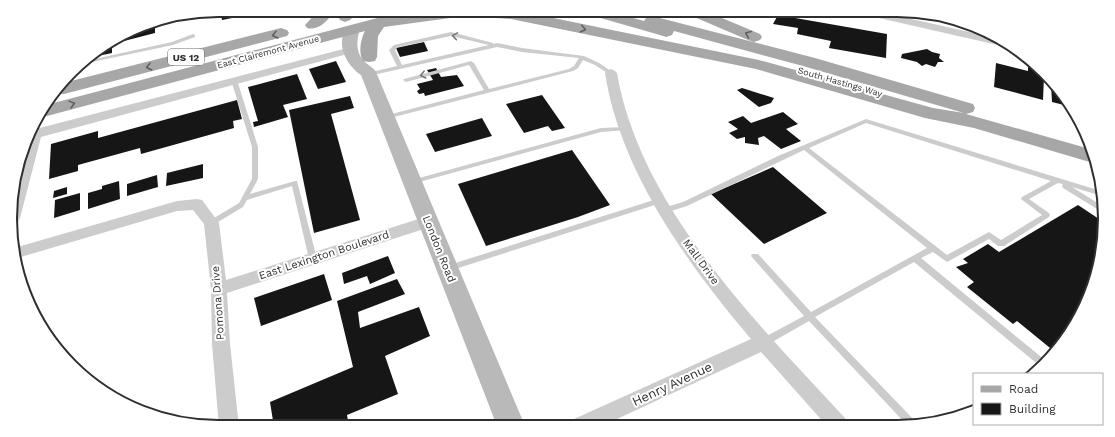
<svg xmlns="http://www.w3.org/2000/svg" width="1115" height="437" font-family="'Work Sans',sans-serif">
<rect width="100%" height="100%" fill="#fff"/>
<!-- building -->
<path fill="#161616" d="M220 10H267V11L222 20Z
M778 15 887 34 886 58 829 48 831 41 797 34 798 28 773 24Z
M155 20V33L124 41V39L119 40 151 21Z
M424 42 428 51 400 57 396 48Z
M112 44V53L88 58Z
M927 49 932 52 940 54 939 58 944 62H938L935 67 926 64 922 66 917 62 901 58 902 54Z
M336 61 346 82 318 89 309 69Z
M996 63 1028 71V67L1039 70V74L1044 76 1043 100 994 87Z
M436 68 441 77 457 75 464 86 425 96 424 93 419 94 417 91 420 89 417 84 433 80 427 70Z
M297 74 307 99 283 105 288 117 254 127 253 122 258 121 248 87Z
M1051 84 1064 101 1068 106 1052 102Z
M742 88 774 98 771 103 759 107 737 90Z
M542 95 565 128 552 131 548 126 524 133 506 104Z
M350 96 354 108 331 114 360 220 314 233 289 110Z
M237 100 242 119 233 121 234 128 141 154 140 148 78 165V171L49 179 51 144 98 131V138Z
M783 112 798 124 786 129 801 141 781 149 764 136 758 138 759 145 745 143V137L737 139 729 133 738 129 728 122 743 116 751 123Z
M482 118 492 136 435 152 426 134Z
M572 150 610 205 578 217 486 246 458 184Z
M203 164V178L166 186 167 173Z
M773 167 827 213 764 244 711 194Z
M157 175 158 187 127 196V184Z
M119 181 120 199 88 209V193L102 189V186Z
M67 187V194L53 198 54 191Z
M80 193V210L54 218 55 200Z
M1078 205 1102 221 1094 285 1070 334 1055 352 1017 321 1013 324 967 287 974 282 956 267 968 263 963 259 988 244 999 252Z
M388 256 395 273 370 284 367 276 344 284 342 273Z
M324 274 332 300 261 326 254 298Z
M397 279 405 294 358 312 360 328 419 307 430 336 385 356 398 394 347 415 349 427H274L270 402 353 367 337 301Z"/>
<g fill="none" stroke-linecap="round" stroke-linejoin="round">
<!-- lane -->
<path fill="#ccc" fill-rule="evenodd" d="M451 32 493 43V44L497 43 522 48 584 56 599 63 614 73 611 75 609 74 595 65 583 60 578 68 573 71 386 119 384 118V116L484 90 469 65 406 82 403 80 404 79 471 61 474 63 489 89 569 69 574 66 579 58 522 52 497 47 369 76 366 74 367 73 397 66 389 50 394 45ZM451 36 489 45 402 65 395 50 398 47Z
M193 34 195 35V37L173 45 78 65 81 62 172 42Z
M234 78 237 80 258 147V179L250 194 295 181H297L317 259 316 261H310L309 259 292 186 247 200 243 207 213 225H209L207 223 209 221 239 203 252 179V147L231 80Z
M866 119 1101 191 1102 196 1072 187 1104 207V212H1102L1063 188 1062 186 1063 184 1058 183 1029 199 1049 213 1050 215 1049 217 1004 246H998L989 239 947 262 933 252 921 258 1046 361 1041 367 914 262 815 317 916 422 917 425H907L809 321 767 345 764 346 761 345 760 342 761 339 804 316 751 256 752 254H758L811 312 927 248 804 150 687 206 665 213 662 210 663 208 683 202 778 156ZM866 123 1051 181 1022 197 1021 199 1042 215 1001 240 989 232 947 255 809 148Z
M625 127 628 129 627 130 601 132 412 184 409 182 412 180 601 128Z
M657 199H659L662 201 661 203 449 271 446 270 445 268 446 266 449 265Z"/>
<!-- street -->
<path fill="#ccc" fill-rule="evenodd" d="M852 10H871L992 37 1006 45 1002 46 857 13Z
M351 47 357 50 355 52 41 137 20 218 18 222 13 224 12 195 32 130Z
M611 69 615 71 617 73C640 207 756 322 845 418L848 425H826L761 352 602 426H571L574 419 751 339C688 265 620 171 605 73L607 71Z
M197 199 202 200 219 223 226 280 428 216 433 218 436 222 433 226 227 293 230 344 239 427H219L212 344 211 289 204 224 193 210 177 211 14 259V248L177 201Z"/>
<!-- secondary -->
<path fill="#b9b9b9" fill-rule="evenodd" d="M352 25 357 27 360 30C356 40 356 53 364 61 368 65 373 67 376 72L525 426H497L361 75C346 65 335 43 347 27Z"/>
<!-- primary -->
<path fill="#a7a7a7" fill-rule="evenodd" d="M319 10H335C328 20 320 31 307 28L305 25Z
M335 10H351L353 17 350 20 345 22 340 20Z
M439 10H514L759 60 933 108 964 113 803 66 674 31 672 35 666 37 660 35 583 13 580 10H605L644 21 646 18 652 16 815 58 973 104 975 108 973 112 966 114 1090 149 1093 163 974 128 925 118 756 69 511 19 483 17 450 18 384 27 378 36 377 57 375 61 369 62 363 61C358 53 361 38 365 31L47 116 37 117 46 105 385 16Z
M682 10H703L760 34 762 37 760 40 754 42 748 40 685 13Z
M281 28 287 30 289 33 287 36 64 94H54L63 83Z"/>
</g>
<!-- one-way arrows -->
<defs><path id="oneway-chevron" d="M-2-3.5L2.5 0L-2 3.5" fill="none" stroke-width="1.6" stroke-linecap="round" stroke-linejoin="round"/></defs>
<g stroke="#5f5f5f">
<use href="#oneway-chevron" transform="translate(583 29) rotate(12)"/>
<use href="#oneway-chevron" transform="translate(748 34) rotate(-158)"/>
<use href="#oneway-chevron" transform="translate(275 35) rotate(166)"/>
<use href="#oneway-chevron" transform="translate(149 67) rotate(166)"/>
<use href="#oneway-chevron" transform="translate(72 104) rotate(-15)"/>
</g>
<g stroke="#767676">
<use href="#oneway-chevron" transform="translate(455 36) rotate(-171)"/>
<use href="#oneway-chevron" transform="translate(423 75) rotate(166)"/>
</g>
<g text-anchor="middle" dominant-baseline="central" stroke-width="4" stroke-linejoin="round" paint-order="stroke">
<!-- far-street labels -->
<g font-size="9" fill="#2f2f2f" stroke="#fff">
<text transform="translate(268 52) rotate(-15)">East Clairemont Avenue</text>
<text transform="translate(840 82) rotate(16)">South Hastings Way</text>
</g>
<!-- shield labels -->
<rect fill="#fff" stroke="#6d6d6d" stroke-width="1" x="168" y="49" width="36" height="16" rx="3"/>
<g font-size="10" font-weight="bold" fill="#2f2f2f">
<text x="186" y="57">US 12</text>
</g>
<!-- street labels -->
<g font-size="11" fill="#2f2f2f" stroke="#fff">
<text transform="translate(439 249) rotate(68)">London Road</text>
<text transform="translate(324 255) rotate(-18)">East Lexington Boulevard</text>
<text transform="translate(701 262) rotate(54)">Mall Drive</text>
<text transform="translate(218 303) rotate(-94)">Pomona Drive</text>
</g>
<!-- near-street labels -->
<g font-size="13" fill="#2f2f2f" stroke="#fff">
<text transform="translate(672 384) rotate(-25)">Henry Avenue</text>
</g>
</g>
<!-- crop -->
<path d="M0 0H1115V437H0ZM218 17H897A201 201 0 0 1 1098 218V219A201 201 0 0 1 897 420H218A201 201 0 0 1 17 219V218A201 201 0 0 1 218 17Z" fill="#fff" fill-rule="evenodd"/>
<path fill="none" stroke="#2f2f2f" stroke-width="2" d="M218 17H897A201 201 0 0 1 1098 218V219A201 201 0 0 1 897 420H218A201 201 0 0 1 17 219V218A201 201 0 0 1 218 17Z"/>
<!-- legend -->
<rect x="973" y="373" width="130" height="52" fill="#ffffff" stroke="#acacac"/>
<rect x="981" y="386" width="20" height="6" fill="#a7a7a7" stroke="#acacac"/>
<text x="1009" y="393" font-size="12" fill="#2f2f2f">Road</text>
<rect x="981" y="403" width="20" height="12" fill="#161616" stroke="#acacac"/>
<text x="1009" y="413" font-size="12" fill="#2f2f2f">Building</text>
</svg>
